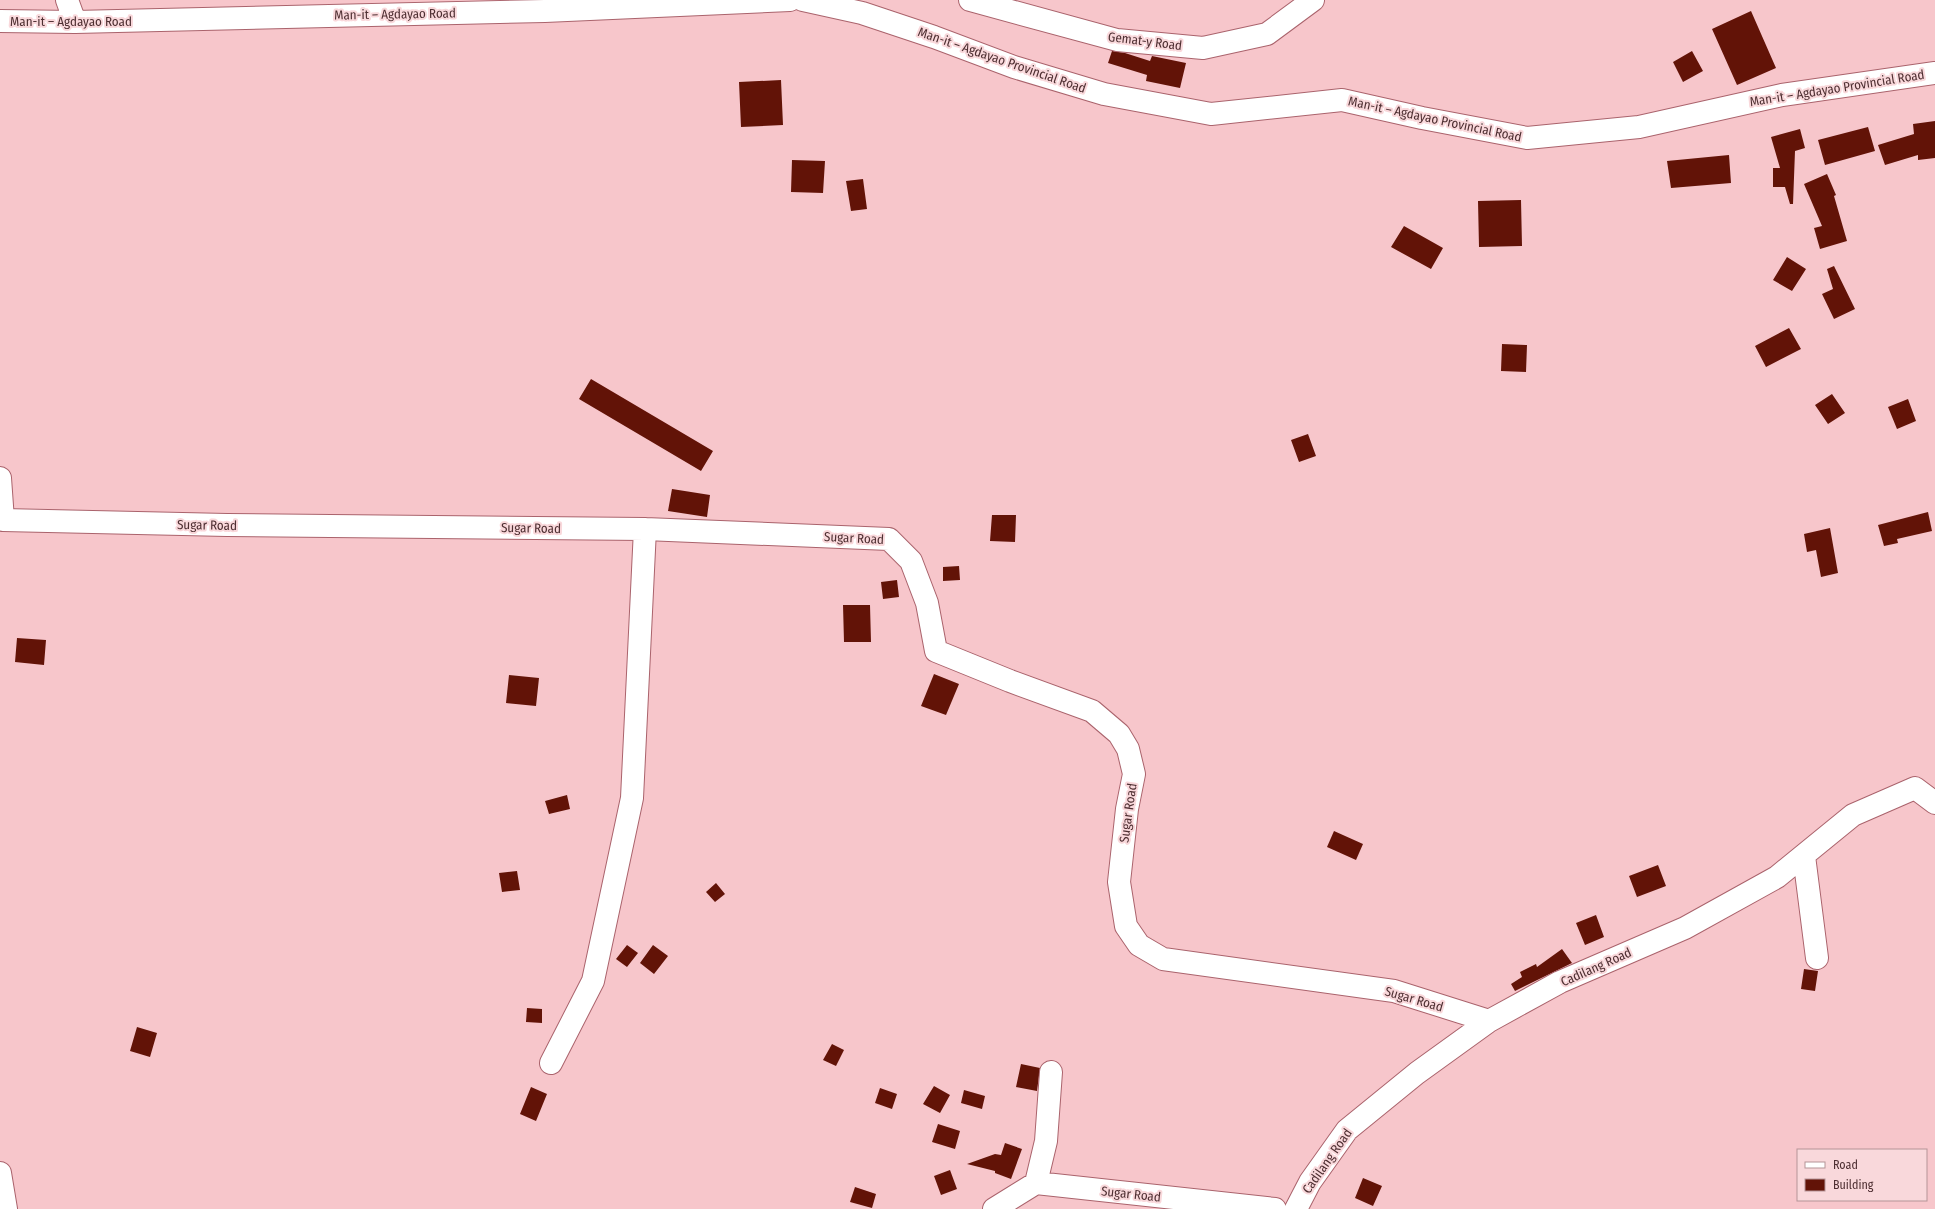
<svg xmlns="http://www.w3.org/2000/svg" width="1935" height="1209" font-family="'Fira Sans Condensed',sans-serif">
<rect width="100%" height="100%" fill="#f7c6cb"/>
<!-- building -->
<path fill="#621307" d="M1751 11 1776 68 1737 85 1712 29Z
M1112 51 1125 53 1150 61 1152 56 1186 63 1180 88 1146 81 1147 75 1108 63Z
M1692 51 1703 71 1683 82 1673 62Z
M781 80 783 125 741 127 739 82Z
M1935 121V158L1918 160V155L1885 165 1878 145 1914 134 1913 124Z
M1868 127 1875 151 1825 165 1818 140Z
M1800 129 1805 148 1795 151 1793 204H1790L1785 187H1773V168H1780L1771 137Z
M1729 155 1731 183 1671 188 1667 161Z
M792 160 825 161 823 193 791 192Z
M1827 174 1836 195 1834 196 1847 241 1820 249 1814 228 1822 226 1804 184Z
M863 179 867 209 851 211 846 181Z
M1521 200 1522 246 1479 247 1478 201Z
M1404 226 1443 248 1431 269 1391 247Z
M1787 257 1806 269 1792 291 1773 280Z
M1834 266 1855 309 1834 319 1822 294 1833 289 1827 269Z
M1789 328 1801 349 1766 367 1755 346Z
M1502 344 1527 345 1526 372 1501 371Z
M591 379 713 451 701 471 579 399Z
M1832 394 1845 413 1828 424 1815 405Z
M1908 399 1916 421 1897 429 1888 407Z
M1308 434 1316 456 1299 462 1291 440Z
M672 489 710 495 707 517 668 511Z
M1928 512 1932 531 1897 539 1898 543 1884 546 1878 525Z
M992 515H1016L1015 542 990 541Z
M1830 528 1838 573 1821 577 1816 550 1807 552 1804 534Z
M959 566 960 580 943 581V567Z
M897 580 899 597 883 599 881 582Z
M843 605H870L871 642H844Z
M17 638 46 640 44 665 15 662Z
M934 674 959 684 946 715 921 706Z
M509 675 539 678 536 706 506 703Z
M567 795 570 809 549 814 545 801Z
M1334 831 1363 844 1356 860 1327 847Z
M1658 865 1666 886 1637 897 1629 876Z
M517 871 520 890 502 892 499 873Z
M716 883 725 894 715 902 706 892Z
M1596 915 1604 937 1585 945 1576 923Z
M627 945 638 953 627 967 616 959Z
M653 945 668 956 654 974 640 963Z
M1562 949 1572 963 1515 991 1511 984 1522 977 1520 972 1536 964 1537 967Z
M1804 969 1818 971 1815 991 1801 989Z
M527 1008 542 1009V1023L526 1022Z
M137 1027 157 1033 150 1057 130 1051Z
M832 1044 844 1050 836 1066 823 1060Z
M1021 1064 1040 1068 1037 1091 1016 1087Z
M934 1086 950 1095 940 1113 923 1104Z
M531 1087 547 1094 536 1121 520 1114Z
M880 1088 897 1094 892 1109 875 1103Z
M964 1090 985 1096 982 1109 961 1103Z
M938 1124 960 1131 955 1149 932 1142Z
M1005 1143 1022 1149 1011 1179 995 1173V1171L967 1164 995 1154 1001 1155Z
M950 1170 957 1189 941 1195 934 1176Z
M1363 1178 1382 1186 1373 1206 1355 1198Z
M855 1187 876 1194 872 1208 850 1202Z"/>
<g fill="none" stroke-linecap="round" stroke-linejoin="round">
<!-- minor casing -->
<g stroke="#aa636c" stroke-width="24">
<path id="minor" d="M67 0 75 22
M803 0 862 13 934 37 1014 67 1104 94 1211 114 1342 100 1422 118 1527 138 1639 127 1782 95 1935 73
M970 0 1117 40 1203 48 1267 34 1313 0
M0 21 75 22 545 11 790 0
M0 478 3 520 227 525 645 529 889 539 911 561 927 603 936 651 1010 681 1092 711 1119 734 1128 749 1134 774 1127 809 1119 882 1126 926 1139 945 1163 959 1394 991 1489 1021
M1804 856 1817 958
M551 1063 593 981 632 798 645 529
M0 1173 6 1209
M1036 1183 1046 1141 1051 1072
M994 1209 1036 1183 1275 1209
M1296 1209 1310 1182 1347 1130 1417 1073 1489 1021 1560 982 1685 928 1777 877 1853 815 1915 788 1935 803"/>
</g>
<!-- minor -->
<use href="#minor" stroke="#fff" stroke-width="22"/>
</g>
<g text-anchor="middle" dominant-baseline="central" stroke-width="4" stroke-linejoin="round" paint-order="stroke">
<!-- street labels -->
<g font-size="13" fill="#4e2f32" stroke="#f9d8db">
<text transform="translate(395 14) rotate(-1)">Man-it – Agdayao Road</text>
<text x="71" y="21">Man-it – Agdayao Road</text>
<text transform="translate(1145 41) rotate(7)">Gemat-y Road</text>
<text transform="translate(1002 60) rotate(19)">Man-it – Agdayao Provincial Road</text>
<text transform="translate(1837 88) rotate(-9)">Man-it – Agdayao Provincial Road</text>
<text transform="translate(1435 119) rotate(12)">Man-it – Agdayao Provincial Road</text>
<text transform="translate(207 525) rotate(1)">Sugar Road</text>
<text transform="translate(531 528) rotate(1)">Sugar Road</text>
<text transform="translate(854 538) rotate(3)">Sugar Road</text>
<text transform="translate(1128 813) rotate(-82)">Sugar Road</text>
<text transform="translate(1596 967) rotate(-24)">Cadilang Road</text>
<text transform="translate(1414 999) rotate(16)">Sugar Road</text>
<text transform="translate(1327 1161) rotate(-55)">Cadilang Road</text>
<text transform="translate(1131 1194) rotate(6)">Sugar Road</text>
</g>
</g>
<!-- legend -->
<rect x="1797" y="1149" width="130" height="52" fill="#f9d8db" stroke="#b59497"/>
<rect x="1805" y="1162" width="20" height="6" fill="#ffffff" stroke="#b59497"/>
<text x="1833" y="1169" font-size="12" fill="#4e2f32">Road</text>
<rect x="1805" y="1179" width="20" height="12" fill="#621307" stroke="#b59497"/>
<text x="1833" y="1189" font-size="12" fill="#4e2f32">Building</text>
</svg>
